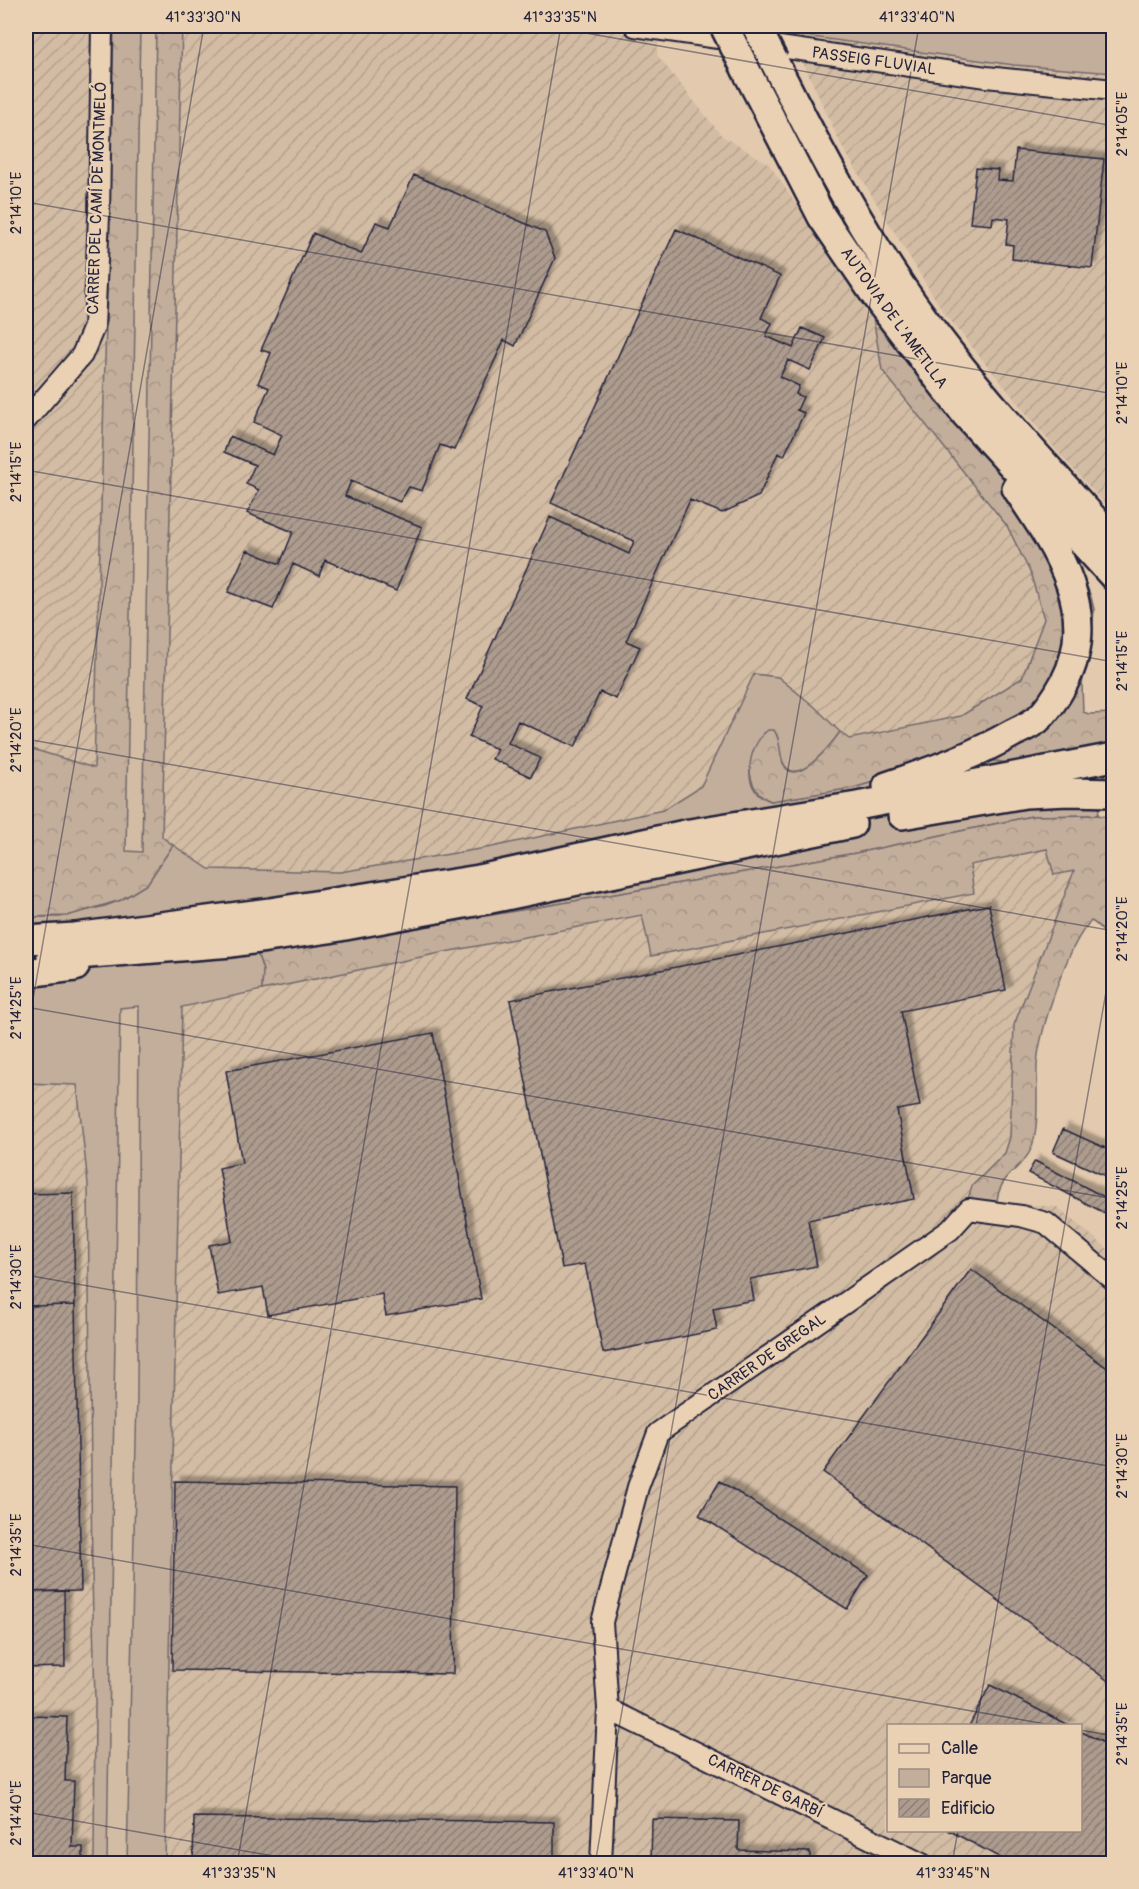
<svg xmlns="http://www.w3.org/2000/svg" width="1139" height="1889" font-family="Pangolin,sans-serif">
<defs>
<pattern id="industrial-furrows" width="10" height="10" patternUnits="userSpaceOnUse" patternTransform="scale(1.5)"><rect width="10" height="10" fill="#d3bca4"/><path d="M-1 1l2-2M0 10L10 0M9 11l2-2" fill="none" stroke="#b5a18e"/></pattern>
<pattern id="forest-crowns" width="20" height="18" patternUnits="userSpaceOnUse" patternTransform="scale(1.5)"><rect width="20" height="18" fill="#c3ae9b"/><path d="M2 6a3 3 0 1 1 6 0M12 15a3 3 0 1 1 6 0" fill="none" stroke="#a79586"/></pattern>
<pattern id="building-hatch" width="6" height="6" patternUnits="userSpaceOnUse" patternTransform="scale(1.5)"><rect width="6" height="6" fill="#ad9b8e"/><path d="M-1 1l2-2M0 6l6-6M5 7l2-2" fill="none" stroke="#8c7e75"/></pattern>
<filter id="shadow"><feDropShadow dx="5.5" dy="-5.5" stdDeviation="1.5" flood-color="#0004"/></filter>
</defs>
<rect width="100%" height="100%" fill="#e3caae"/>
<filter id="ink" filterUnits="userSpaceOnUse"><feTurbulence type="fractalNoise" baseFrequency=".0167" numOctaves="2"/><feDisplacementMap in="SourceGraphic" scale="12" xChannelSelector="R" yChannelSelector="G"/><feConvolveMatrix kernelMatrix="1 2 1 2 8 2 1 2 1" color-interpolation-filters="sRGB"/></filter>
<g filter="url(#ink)">
<!-- built -->
<path fill="#d3bca4" d="M140 26H156L142 852H126Z
M139 1006 137 1395 127 1863 107 1864 120 1007Z"/>
<!-- industrial -->
<path fill="url(#industrial-furrows)" fill-rule="evenodd" d="M26 26H114L94 769 26 747Z
M182 26H660L657 55 722 136 769 164 873 318 882 370 1007 526 1030 572 1044 619 1022 678 961 716 848 739 815 707 778 677 755 674 701 786 663 810 492 847 340 872 209 869 162 837Z
M790 34 1014 65 1113 73V513L1056 450 942 310 841 145Z
M1048 849 1074 870 1014 1025 1010 1137 1005 1153 972 1186 969 1199 1057 1207 1113 1253V1863L165 1864 182 1007 445 952 643 915 651 955 974 892 969 865ZM888 1726H1080V1830H888Z
M26 1083 77 1085 88 1184 92 1575 95 1701 94 1863 26 1864Z"/>
<!-- green -->
<path fill="#c3ae9b" stroke="#72686b" stroke-width="1.5" d="M733 26H1113V73L1014 65Z
M754 674 778 677 815 707 840 732C833 742 800 785 786 767 779 760 779 744 777 735L764 733C749 755 739 790 771 801L853 788 960 756 1108 751 1098 815 1032 816 856 853 258 955 263 970 262 990 182 1007 165 1863H127L137 1395 139 1006 120 1008 107 1863H94L95 1701 92 1575 88 1184 77 1085 26 1083V917H60L105 906 121 900 147 884 173 845 209 869 340 872 492 847 663 810 701 786Z"/>
<!-- forest -->
<path fill="url(#forest-crowns)" stroke="#72686b" stroke-width="1.5" d="M114 26H140L126 851 142 852 156 26H182L162 837 173 845 147 884 121 900 67 916 26 917V747L94 768Z
M873 318 1047 523 1082 574 1091 597 1094 609 1093 622 1082 685 1083 712 1089 714 1113 713V752L1108 751 1008 763 960 756 853 788 771 801C741 790 746 747 768 730H774C781 740 779 752 783 763 794 792 833 742 840 732L849 739 961 716 1022 678 1044 619 1030 572 1007 526 882 370Z
M1098 815 1113 818V941C1104 936 1101 925 1091 921 1068 944 1038 1033 1037 1066 1036 1090 1040 1127 1031 1149 1023 1169 1000 1173 997 1201L968 1199 972 1186 1005 1153 1010 1137 1014 1025 1074 871 1054 875 1047 849 970 865 974 893 651 956 642 915 445 952 262 990 263 970 258 955 856 853 1032 816Z"/>
<!-- building -->
<path fill="url(#building-hatch)" stroke="#22223b" stroke-width="1.5" filter="url(#shadow)" d="M1016 150 1104 159 1092 268 1012 259 1013 245 1006 244 1009 219 993 217 992 225 970 223 976 168 998 170 997 180 1013 181Z
M414 175 545 232 555 258 515 346 504 340 454 450 440 445 422 491 409 487 400 502 351 481 345 496 422 527 396 591 325 560 319 576 293 564 273 609 228 592 247 550 280 564 293 532 247 513 259 490 246 484 255 465 224 452 230 436 273 455 282 435 254 422 269 388 258 383 271 353 261 350 313 233 361 254 376 222 390 227Z
M676 229 780 276 761 318 772 323 766 336 793 348 802 328 825 338 810 370 788 360 780 377 799 386 796 394 803 397 797 410 804 413 784 456 778 453 759 496 722 513 690 500 626 641 640 647 616 699 600 692 575 747 518 721 508 743 540 758 531 777 492 759 497 749 469 737 483 706 467 699 550 517 629 554 634 541 551 503Z
M989 905 1006 990 901 1011 920 1106 897 1110 914 1199 808 1220 817 1266 750 1279 754 1300 713 1308 717 1330 603 1353 585 1264 562 1268 510 1000Z
M433 1033 481 1299 386 1316 382 1294 268 1315 263 1287 218 1295 209 1245 232 1241 219 1168 242 1163 226 1071Z
M1063 1129 1114 1152V1180L1053 1152Z
M1035 1161 1114 1202V1218L1028 1173Z
M73 1193 75 1305 26 1306V1194Z
M971 1269 1114 1373V1685L823 1472Z
M75 1305 81 1591 26 1592V1306Z
M175 1481 455 1486 453 1674 172 1670Z
M720 1481 868 1575 847 1609 699 1515Z
M64 1591 65 1667 26 1668V1592Z
M990 1685 1070 1726H969Z
M26 1716 67 1717 65 1781H74L72 1847H83V1864H26Z
M1080 1731 1114 1748V1864H1012L948 1830H1080Z
M194 1817 554 1822V1864H193Z
M652 1819 739 1821 738 1850 810 1852V1864H651Z"/>
<g fill="none" stroke-linecap="round" stroke-linejoin="round">
<!-- minor casing -->
<g stroke="#22223b" stroke-width="24">
<path id="minor" d="M635 26 986 77 1114 90
M26 420 82 355 94 327 99 216 102 26
M608 1709 922 1864
M601 1864 608 1709 602 1622 638 1487 658 1433 950 1230 969 1209 1021 1216 1046 1223 1114 1280"/>
</g>
<!-- highway casing -->
<g stroke="#22223b" stroke-width="32">
<path id="highway" d="M774 61C818 149 866 240 925 320 982 398 1049 469 1114 541
M747 72 822 217 881 304 966 415 1114 577
M887 786C931 771 973 756 1013 733 1021 729 1030 725 1037 720 1048 710 1057 696 1064 683 1102 612 1055 546 1016 488
M902 815 1025 794 1069 792 1114 793
M26 940 75 937 270 912 479 879 690 833 857 806 1114 757
M51 957 232 943 329 929 491 899 852 824
M26 973 75 967"/>
</g>
<!-- minor -->
<use href="#minor" stroke="#ebd1b3" stroke-width="20"/>
<!-- highway -->
<use href="#highway" stroke="#ebd1b3" stroke-width="27"/>
<!-- highway-bridge casing -->
<g stroke="#22223b" stroke-width="32" stroke-linecap="butt">
<path id="highway-bridge" d="M724 26 747 72
M756 26 774 61"/>
</g>
<!-- highway-bridge -->
<use href="#highway-bridge" stroke="#ebd1b3" stroke-width="27"/>
</g>
</g>
<!-- ticks -->
<path fill="none" stroke="#22223b" stroke-width="1.5" stroke-opacity="0.45" d="M546 26 1114 126M26 202 1114 394M26 470 1114 662M26 739 1114 931M26 1007 1114 1199M26 1039 204 26M26 1275 1114 1467M26 1544 1057 1726M976 1726 1114 947M1080 1730 1114 1736M26 1812 318 1864M237 1864 561 26M595 1864 919 26M952 1864 958 1830"/>
<g text-anchor="middle" dominant-baseline="central" stroke-width="4.5" stroke-linejoin="round" paint-order="stroke">
<!-- street labels -->
<g font-size="16" fill="#22223b" stroke="#ebd1b3">
<text transform="translate(874 61) rotate(8)">PASSEIG FLUVIAL</text>
<text transform="translate(97 198) rotate(-88)">CARRER DEL CAMÍ DE MONTMELÓ</text>
<text transform="translate(894 318) rotate(54)">AUTOVIA DE L'AMETLLA</text>
<text transform="translate(767 1357) rotate(-35)">CARRER DE GREGAL</text>
<text transform="translate(765 1786) rotate(26)">CARRER DE GARBÍ</text>
</g>
</g>
<!-- margin -->
<rect width="1139" height="1889" fill="none" stroke="#ebd1b3" stroke-width="66"/>
<!-- legend -->
<rect x="887" y="1724" width="195" height="108" fill="#ebd1b3" stroke="#9b8b83" stroke-width="1.5"/>
<rect x="899" y="1744" width="30" height="9" fill="#ebd1b3" stroke="#9b8b83" stroke-width="1.5"/>
<text x="941" y="1754" font-size="18" fill="#22223b">Calle</text>
<rect x="899" y="1769" width="30" height="18" fill="#c3ae9b" stroke="#9b8b83" stroke-width="1.5"/>
<text x="941" y="1784" font-size="18" fill="#22223b">Parque</text>
<rect x="899" y="1799" width="30" height="18" fill="url(#building-hatch)" stroke="#9b8b83" stroke-width="1.5"/>
<text x="941" y="1814" font-size="18" fill="#22223b">Edificio</text>
<rect x="33" y="33" width="1073" height="1823" fill="none" stroke="#22223b" stroke-width="2"/>
<g font-size="15" text-anchor="middle" fill="#22223b">
<text x="203" y="22">41°33'30"N</text>
<text x="560" y="22">41°33'35"N</text>
<text x="917" y="22">41°33'40"N</text>
<text transform="translate(1122 124) rotate(-90)" y="5">2°14'05"E</text>
<text transform="translate(16 203) rotate(-90)" y="5">2°14'10"E</text>
<text transform="translate(1122 393) rotate(-90)" y="5">2°14'10"E</text>
<text transform="translate(16 472) rotate(-90)" y="5">2°14'15"E</text>
<text transform="translate(1122 661) rotate(-90)" y="5">2°14'15"E</text>
<text transform="translate(16 740) rotate(-90)" y="5">2°14'20"E</text>
<text transform="translate(1122 929) rotate(-90)" y="5">2°14'20"E</text>
<text transform="translate(16 1008) rotate(-90)" y="5">2°14'25"E</text>
<text transform="translate(1122 1198) rotate(-90)" y="5">2°14'25"E</text>
<text transform="translate(16 1277) rotate(-90)" y="5">2°14'30"E</text>
<text transform="translate(1122 1466) rotate(-90)" y="5">2°14'30"E</text>
<text transform="translate(16 1545) rotate(-90)" y="5">2°14'35"E</text>
<text transform="translate(1122 1734) rotate(-90)" y="5">2°14'35"E</text>
<text transform="translate(16 1813) rotate(-90)" y="5">2°14'40"E</text>
<text x="239" y="1878">41°33'35"N</text>
<text x="596" y="1878">41°33'40"N</text>
<text x="953" y="1878">41°33'45"N</text>
</g>
</svg>
